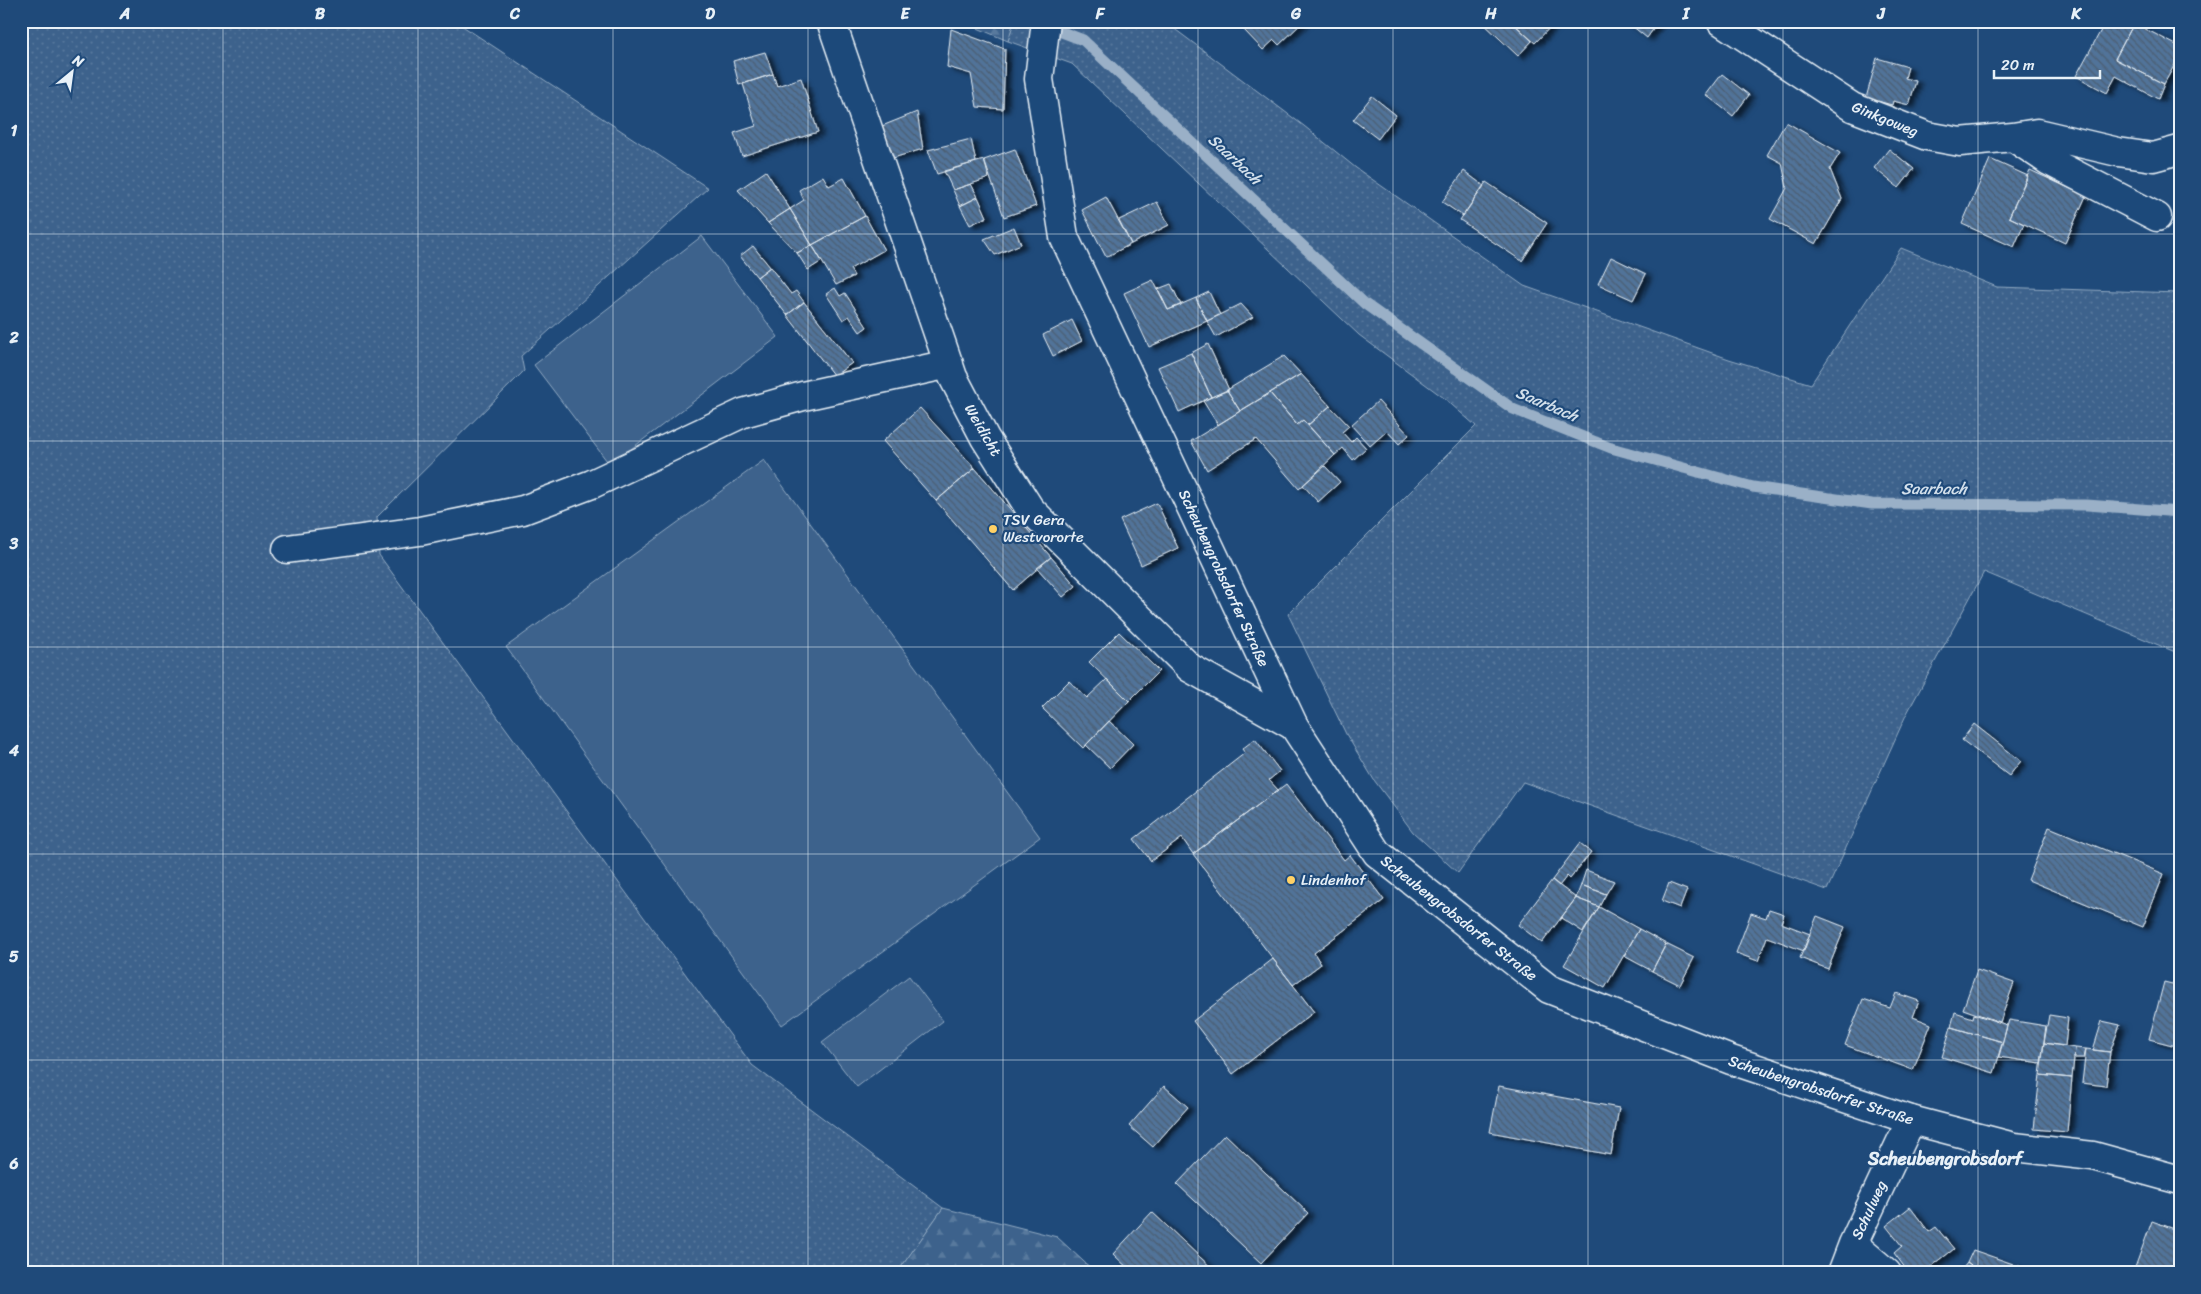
<svg xmlns="http://www.w3.org/2000/svg" width="2201" height="1294" font-family="Sriracha,sans-serif">
<defs>
<pattern id="grass-dots" width="8" height="8" patternUnits="userSpaceOnUse" patternTransform="scale(1.25)"><rect width="8" height="8" fill="#3c628c"/><path d="M2 2h.1M6 6h.1" fill="none" stroke="#58799d" stroke-width="1.8" stroke-linecap="round"/></pattern>
<pattern id="forest-firs" width="22" height="20" patternUnits="userSpaceOnUse" patternTransform="scale(1.25)"><rect width="22" height="20" fill="#3c628c"/><path d="M5 1l3.5 6h-7zM16 11l3.5 6h-7z" fill="#58799d"/></pattern>
<pattern id="building-back-hatch" width="6" height="6" patternUnits="userSpaceOnUse" patternTransform="scale(1.25)"><rect width="6" height="6" fill="#517399"/><path d="M-1 5l2 2M0 0l6 6M5-1l2 2" fill="none" stroke="#4c5e72"/></pattern>
<filter id="shadow"><feDropShadow dx="5.5" dy="3" stdDeviation="2.5" flood-color="#0009"/></filter>
</defs>
<rect width="100%" height="100%" fill="#1f4a7a"/>
<filter id="ink" filterUnits="userSpaceOnUse"><feTurbulence type="fractalNoise" baseFrequency=".02" numOctaves="2"/><feDisplacementMap in="SourceGraphic" scale="10" xChannelSelector="R" yChannelSelector="G"/><feConvolveMatrix kernelMatrix="1 2 1 2 8 2 1 2 1" color-interpolation-filters="sRGB"/></filter>
<g filter="url(#ink)">
<!-- grass -->
<path fill="url(#grass-dots)" stroke="#92aac2" d="M21 21H455L708 188 521 356 524 371 377 517 379 555 752 1065 943 1208 897 1273H21Z
M1014 21H1164L1304 126 1356 168 1524 286 1729 359 1811 384 1901 248 1997 287 2178 293 2180 295V654L1984 572 1906 715 1827 890 1523 782 1458 873 1413 832 1374 780 1346 734 1288 614 1476 426 1444 398 1359 335 1072 64 1008 41Z"/>
<!-- forest -->
<path fill="url(#forest-firs)" stroke="#92aac2" d="M961 21H1014L1008 41Z
M943 1208 1057 1237 1096 1273H897Z"/>
<!-- pitch -->
<path fill="#3c628c" stroke="#92aac2" d="M702 236 778 337 610 465 534 365Z
M764 460 1040 837 782 1025 506 647Z
M909 976 943 1021 857 1087 822 1042Z"/>
<g fill="none" stroke-linecap="round" stroke-linejoin="round">
<!-- stream -->
<path stroke="#9ab0c7" stroke-width="11" d="M1046 26 1083 40 1365 304 1513 409 1611 448 1753 487 1872 504 2087 505 2180 512"/>
</g>
<!-- building -->
<path fill="url(#building-back-hatch)" stroke="#e8f1f8" filter="url(#shadow)" d="M1253 21H1304L1279 45 1274 40 1263 50 1244 30Z
M1481 21H1511L1532 41 1518 56Z
M1511 21H1556L1535 43Z
M1626 21H1659L1647 38Z
M2106 21H2143L2140 27 2134 23 2115 59 2164 84 2158 99 2116 76 2107 93 2076 76Z
M2134 23 2180 47V55L2164 84 2115 59Z
M951 29 1005 49 1003 109 977 107 971 74 947 67Z
M765 52 773 74 739 85 733 61Z
M1877 58 1908 67 1905 78 1916 81 1909 105 1893 101 1892 105 1866 98Z
M773 74 777 86 801 78 818 132 742 156 734 133 756 126 743 84Z
M1722 74 1749 95 1733 116 1706 95Z
M1372 96 1396 115 1378 139 1353 120Z
M917 112 923 149 893 158 882 126Z
M1786 122 1840 153 1830 169 1842 199 1816 244 1770 219 1787 188 1782 163 1767 155Z
M971 139 976 162 937 174 928 150Z
M1015 149 1036 206 1004 217 984 160Z
M1889 149 1914 169 1899 188 1874 168Z
M1990 159 2028 176 2009 217 2024 224 2014 247 1962 224Z
M984 160 989 178 953 190 944 171Z
M2030 170 2086 196 2065 243 2009 217Z
M766 171 790 209 768 223 738 190Z
M1464 171 1484 186 1463 216 1442 202Z
M823 176 829 186 844 178 865 216 812 245 790 209 804 200 799 190Z
M1486 182 1547 223 1522 261 1460 220Z
M971 184 978 197 960 206 953 190Z
M978 197 987 217 970 225 960 206Z
M1106 197 1131 244 1106 257 1082 210Z
M1157 202 1169 225 1131 244 1119 220Z
M790 209 812 245 797 253 768 223Z
M865 216 884 250 850 269 854 276 836 285 812 245Z
M1014 227 1021 244 995 255 984 239Z
M812 245 822 261 808 270 797 253Z
M753 246 770 267 757 277 740 256Z
M1611 257 1646 274 1633 300 1598 284Z
M770 267 791 294 796 291 804 302 787 315 757 277Z
M1153 280 1168 310 1196 298 1207 321 1149 347 1124 293Z
M1171 284 1181 305 1168 310 1158 289Z
M835 288 840 296 845 293 867 327 860 332 849 316 843 320 826 294Z
M1209 292 1220 315 1207 321 1196 298Z
M804 302 852 363 834 376 787 315Z
M1241 304 1253 317 1216 337 1207 321Z
M1072 320 1082 341 1053 356 1043 335Z
M1208 344 1229 390 1211 397 1191 353Z
M1191 353 1211 397 1179 412 1158 367Z
M1284 356 1301 374 1240 411 1227 390Z
M1301 374 1330 406 1308 425 1303 420 1297 425 1270 393Z
M1227 390 1240 411 1218 425 1203 401Z
M1270 393 1297 425 1303 420 1335 455 1299 489 1256 439 1207 470 1191 441Z
M1378 401 1409 435 1399 444 1387 431 1370 446 1351 425Z
M1330 406 1349 426 1342 432 1351 442 1356 437 1366 448 1353 460 1343 448 1335 455 1308 425Z
M920 408 975 468 936 501 883 441Z
M1325 466 1340 482 1318 502 1303 485Z
M975 468 1051 557 1013 590 936 501Z
M1157 503 1178 548 1141 565 1120 520Z
M1051 557 1076 586 1063 597 1037 568Z
M1119 632 1159 671 1129 701 1089 662Z
M1107 679 1129 701 1083 748 1042 708 1069 681 1087 698Z
M1109 721 1133 744 1110 768 1086 745Z
M1974 724 2021 761 2009 776 1962 740Z
M1255 739 1280 771 1269 780 1278 790 1193 854 1182 838 1151 861 1134 839 1245 753 1242 749Z
M1286 784 1344 860 1350 855 1384 900 1314 953 1321 964 1293 985 1193 854Z
M2049 827 2164 874 2143 927 2028 880Z
M1580 843 1591 852 1570 879 1567 876 1559 886 1552 880Z
M1586 870 1614 881 1606 894 1581 885Z
M1552 880 1576 898 1542 943 1518 925Z
M1669 883 1687 890 1680 908 1662 901Z
M1581 885 1606 894 1599 907 1576 898Z
M1576 898 1599 907 1583 932 1561 918Z
M1599 907 1639 929 1605 988 1564 965Z
M1769 909 1784 914 1781 923 1810 934 1804 951 1767 937 1758 961 1736 953 1751 913 1766 918Z
M1817 916 1845 927 1828 969 1800 958Z
M1639 929 1666 944 1652 971 1624 956Z
M1666 944 1694 958 1680 985 1652 971Z
M1273 959 1314 1012 1233 1074 1193 1021Z
M1977 970 2014 983 2000 1022 1963 1009Z
M2164 982 2180 986V1047L2149 1039Z
M1896 993 1919 1001 1913 1017 1931 1024 1913 1070 1845 1045 1863 999 1890 1008Z
M1955 1012 1973 1018 1974 1014 2007 1025 2003 1042 1951 1027Z
M2049 1015 2068 1018 2065 1046 2044 1043Z
M2009 1020 2046 1026 2041 1063 1998 1057Z
M2102 1021 2120 1025 2110 1052 2093 1050Z
M1951 1027 2003 1042 1994 1073 1942 1057Z
M2044 1043 2075 1048 2072 1078 2040 1075Z
M2075 1048 2086 1049 2084 1058H2074Z
M2086 1049 2110 1052 2106 1086 2082 1083Z
M2040 1075 2072 1078 2067 1132 2034 1129Z
M1164 1086 1188 1107 1153 1147 1129 1126Z
M1499 1086 1619 1108 1611 1155 1490 1132Z
M1225 1134 1308 1213 1261 1263 1177 1184Z
M1910 1207 1929 1232 1936 1227 1954 1249 1923 1273H1909L1894 1253 1902 1246 1886 1226Z
M1152 1212 1217 1273H1133L1113 1254Z
M2152 1221 2180 1231V1273H2133Z
M1973 1250 2036 1272 2038 1273H1981L1967 1263Z
M1967 1263 1977 1270 1981 1273H1959Z"/>
<g fill="none" stroke-linecap="round" stroke-linejoin="round">
<!-- minor casing -->
<g stroke="#e8f1f8" stroke-width="31">
<path id="minor" d="M831 21 953 377 985 438 1030 509 1190 668 1294 726
M1721 21 1852 107 1927 136 1960 142 2013 137 2049 161 2157 217
M2013 137 2037 133 2118 152 2153 157 2179 150
M287 549 420 531 523 510 592 484 743 413 803 396 949 364
M1853 1244 1887 1273
M1842 1273 1853 1244 1911 1120"/>
</g>
<!-- major casing -->
<g stroke="#e8f1f8" stroke-width="31">
<path id="major" d="M1046 21 1039 79 1064 237 1294 726 1377 853 1549 989 1731 1060 1911 1120 2014 1147 2093 1156 2180 1180"/>
</g>
<!-- minor -->
<use href="#minor" stroke="#1f4a7a" stroke-width="28"/>
<!-- major -->
<use href="#major" stroke="#1f4a7a" stroke-width="28"/>
</g>
</g>
<!-- grid -->
<path fill="none" stroke="#e8f1f8" stroke-width="1" stroke-opacity="0.55" d="M223 21V1273M418 21V1273M613 21V1273M808 21V1273M1003 21V1273M1198 21V1273M1393 21V1273M1588 21V1273M1783 21V1273M1978 21V1273M21 234H2180M21 441H2180M21 647H2180M21 854H2180M21 1060H2180"/>
<!-- markers -->
<g fill="#ffd166" stroke="#1f4a7a" stroke-width="2">
<circle cx="993" cy="529" r="5"/>
<circle cx="1291" cy="880" r="5"/>
</g>
<g text-anchor="middle" dominant-baseline="central" stroke-width="4.5" stroke-linejoin="round" paint-order="stroke">
<!-- street labels -->
<g font-size="15" fill="#e8f1f8" stroke="#1f4a7a">
<text transform="translate(1885 119) rotate(22)">Ginkgoweg</text>
<text transform="translate(983 430) rotate(60)">Weidicht</text>
<text transform="translate(1224 578) rotate(65)">Scheubengrobsdorfer Straße</text>
<text transform="translate(1459 918) rotate(38)">Scheubengrobsdorfer Straße</text>
<text transform="translate(1821 1090) rotate(18)">Scheubengrobsdorfer Straße</text>
<text transform="translate(1869 1210) rotate(-65)">Schulweg</text>
</g>
<!-- poi labels -->
<g font-size="15" fill="#e8f1f8" stroke="#1f4a7a" text-anchor="start">
<text x="1003" y="520">TSV Gera<tspan x="1003" dy="17">Westvororte</tspan></text>
<text x="1301" y="880">Lindenhof</text>
</g>
<!-- water labels -->
<g font-size="16" font-style="italic" fill="#d4e1ec" stroke="#1f4a7a">
<text transform="translate(1235 159) rotate(43)">Saarbach</text>
<text transform="translate(1547 404) rotate(23)">Saarbach</text>
<text x="1934" y="488">Saarbach</text>
</g>
<!-- quarter labels -->
<g font-size="18" font-weight="bold" fill="#e8f1f8" stroke="#1f4a7a">
<text x="1945" y="1159">Scheubengrobsdorf</text>
</g>
</g>
<!-- margin -->
<rect width="2201" height="1294" fill="none" stroke="#1f4a7a" stroke-width="55"/>
<!-- north arrow -->
<g transform="translate(72 72) rotate(29)" stroke="#1f4a7a" stroke-width="4" paint-order="stroke">
<path d="M0-4L9 19L0 12L-9 19Z" fill="#e8f1f8"/>
<text y="-8" font-size="14" font-weight="bold" text-anchor="middle" fill="#e8f1f8">N</text>
</g>
<!-- scale -->
<path d="M1994 70v8h106v-8" fill="none" stroke="#e8f1f8" stroke-width="2.5"/>
<text x="2001" y="70" font-size="15" fill="#e8f1f8" stroke="#1f4a7a" stroke-width="4" paint-order="stroke">20 m</text>
<rect x="28" y="28" width="2146" height="1238" fill="none" stroke="#e8f1f8" stroke-width="2"/>
<g font-size="16" text-anchor="middle" font-weight="bold" fill="#e8f1f8">
<text x="125" y="19">A</text>
<text x="320" y="19">B</text>
<text x="515" y="19">C</text>
<text x="710" y="19">D</text>
<text x="905" y="19">E</text>
<text x="1100" y="19">F</text>
<text x="1296" y="19">G</text>
<text x="1491" y="19">H</text>
<text x="1686" y="19">I</text>
<text x="1881" y="19">J</text>
<text x="2076" y="19">K</text>
<text x="14" y="136">1</text>
<text x="14" y="343">2</text>
<text x="14" y="549">3</text>
<text x="14" y="756">4</text>
<text x="14" y="962">5</text>
<text x="14" y="1169">6</text>
</g>
</svg>
